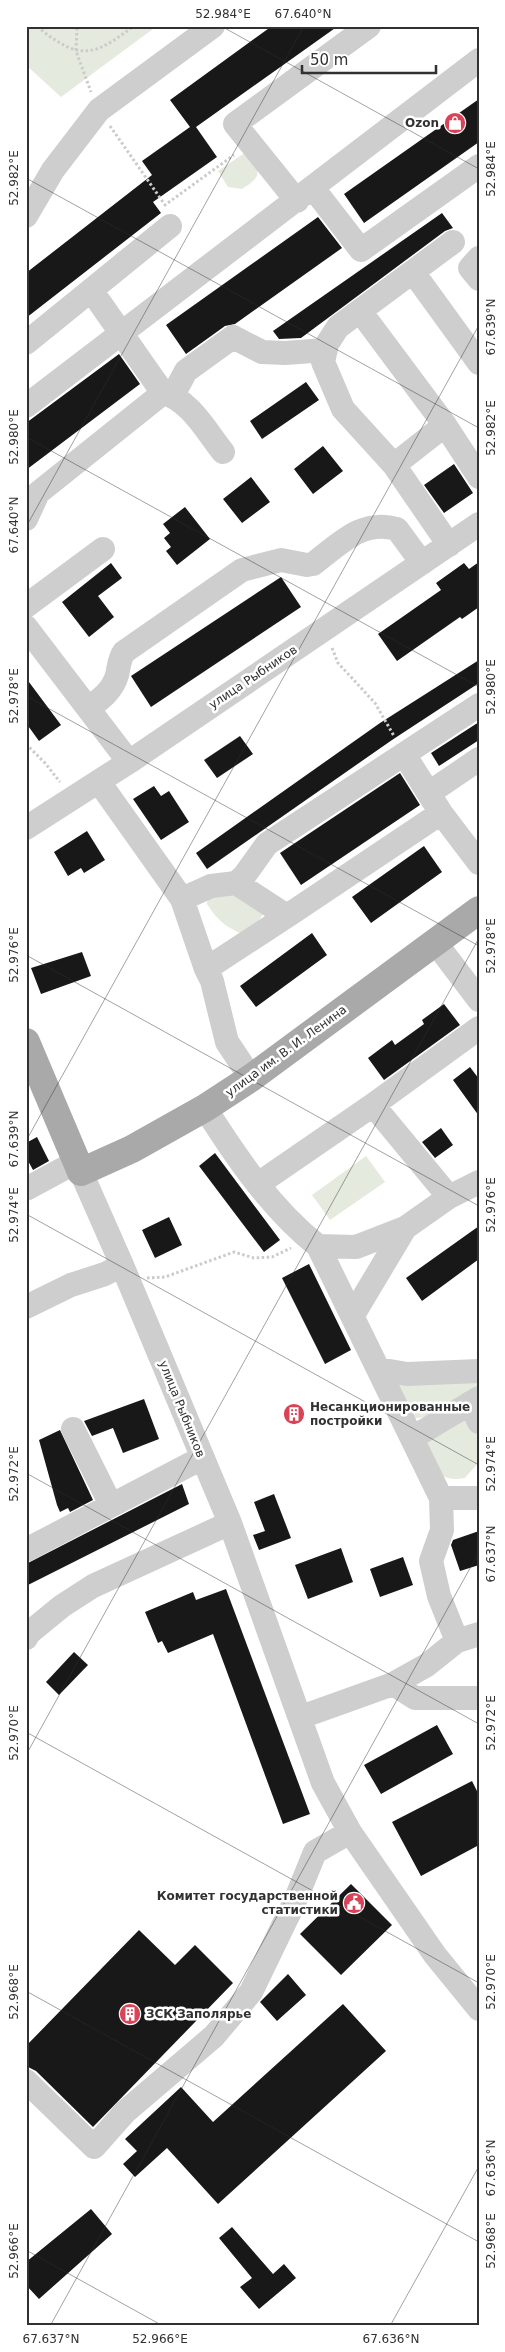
<svg xmlns="http://www.w3.org/2000/svg" width="505" height="2352" font-family="'DejaVu Sans',sans-serif">
<rect width="100%" height="100%" fill="#fff"/>
<!-- green -->
<path fill="#e5eade" d="M26 26H157L61 97 26 65Z
M246 152C260 172 264 175 242 189L228 187 218 171Z
M224 887 266 910 255 926 240 933C224 926 216 918 207 904L208 895Z
M366 1156 385 1182 330 1220 312 1195Z
M479 1377V1388L433 1417 414 1418 390 1378Z
M461 1415 479 1430V1462L465 1478C435 1484 431 1462 419 1440Z"/>
<!-- building -->
<path fill="#181818" d="M272 26H338L196 127 217 157 153 202 161 213 26 318V273L152 175 142 161 190 127 170 100Z
M479 99V142L364 223 344 194Z
M442 213 453 228 445 231 301 338 279 339 273 331Z
M318 217 342 248 235 324 225 326 186 354 166 325Z
M119 354 140 384 26 470V423Z
M306 382 319 400 262 439 250 421Z
M323 446 343 471 313 494 294 469Z
M454 464 473 493 444 513 424 485Z
M251 477 270 502 242 523 223 499Z
M185 507 210 539 177 565 166 551 171 547 164 538 170 533 163 524Z
M479 562V607L462 619 460 617 397 661 378 634 441 590 436 583 464 563 469 569Z
M111 563 122 578 98 596 114 617 89 637 62 602Z
M281 577 301 607 151 707 131 676Z
M479 660V683L392 740 207 869 196 853 380 723Z
M26 678 61 725 39 741 26 723Z
M479 722V740L439 766 431 753Z
M240 736 253 754 217 778 204 760Z
M400 773 420 805 301 885 280 853Z
M154 786 161 796 169 791 189 822 161 840 133 799Z
M87 831 105 860 84 873 81 868 68 876 54 852Z
M424 846 442 872 371 923 352 897Z
M312 933 327 955 256 1007 240 986Z
M82 952 91 976 41 994 31 968Z
M444 1004 460 1025 384 1080 368 1058 392 1040 395 1045 424 1024 422 1020Z
M470 1067 479 1079V1116L453 1080Z
M441 1128 453 1145 435 1158 422 1142Z
M37 1137 49 1161 33 1170 26 1157V1143Z
M215 1153 280 1240 264 1252 199 1166Z
M169 1217 182 1245 155 1258 142 1230Z
M479 1226V1259L422 1301 406 1278Z
M309 1264 351 1350 325 1364 282 1278Z
M144 1399 159 1439 123 1453 113 1428 92 1436 84 1421Z
M60 1430 93 1500 70 1512 68 1508 60 1512 57 1505 39 1440Z
M182 1484 189 1504 26 1586V1564Z
M274 1494 291 1538 259 1550 253 1535 265 1531 254 1502Z
M479 1531V1565L460 1571 451 1545 453 1540Z
M341 1548 353 1582 308 1599 295 1565Z
M403 1557 413 1585 380 1597 370 1569Z
M226 1589 310 1814 283 1824 213 1634 168 1653 162 1641 158 1643 145 1612 193 1592 196 1600Z
M74 1652 88 1665 59 1695 46 1682Z
M437 1725 453 1754 381 1794 364 1765Z
M472 1781 479 1795V1845L421 1876 392 1822Z
M351 1884 392 1925 341 1975 300 1934Z
M139 1930 175 1965 195 1945 233 1983 93 2127 36 2071 26 2066V2046Z
M288 1974 306 1995 277 2021 260 2002Z
M343 2004 386 2051 218 2204 167 2148 135 2177 123 2164 137 2151 125 2139 181 2087 213 2122Z
M91 2209 112 2234 39 2299 26 2285V2262Z
M232 2227 273 2274 284 2264 296 2278 259 2309 240 2287 252 2278 219 2238Z"/>
<g fill="none" stroke-linecap="round" stroke-linejoin="round">
<!-- path -->
<path stroke="#cbcbcb" stroke-width="3" stroke-dasharray="2.5 2.5" stroke-linecap="butt" d="M38 26C43 32 50 37 57 41 88 62 106 46 134 26
M77 26V28L80 26
M77 28 76 51 91 92
M110 126 165 205 234 155
M332 648 338 663 375 703 394 736
M26 744 45 763 60 782
M147 1278 165 1277 234 1252 254 1258 272 1257 291 1248"/>
<!-- minor -->
<path stroke="#cecece" stroke-width="24" d="M313 188 361 250 479 166
M297 201 235 124 369 26
M26 216 53 170 99 110 213 26
M479 258 470 268 479 279
M413 272 479 363
M360 311 445 425 479 477
M26 343 170 226
M163 393C189 399 207 432 223 452
M173 395 186 371 233 337 262 352 285 353 326 350
M26 406 479 60
M394 465 445 425
M26 519 38 493 163 393 91 290
M449 545 394 465 343 409 323 362 327 344 338 327 453 242
M26 606 103 549
M26 627 129 762
M89 708C101 699 113 690 117 675 119 667 119 659 124 652L242 570 281 560 307 565 313 564C340 544 361 519 397 529L422 563
M404 754 441 813 479 863
M99 782 182 899 211 886 236 883 244 876 267 844 479 705
M429 793 479 759
M26 828 129 762 479 524
M182 899 206 969 212 981 227 1042 251 1078
M287 916 441 813
M435 942 479 1000
M206 969 287 916 236 883
M373 1105 449 1197
M205 1108C236 1157 272 1210 318 1246L356 1247 405 1228 449 1197 479 1182
M81 1172 122 1265 230 1523 323 1783 350 1832 435 1955 479 2009
M258 1184 373 1105 479 1028
M26 1189 76 1162
M318 1246 441 1498H479
M26 1307 71 1285 105 1274 122 1265
M353 1315 405 1228
M378 1369 407 1374 479 1371
M470 1403 479 1422
M73 1429 111 1505
M412 1438 479 1398
M441 1498 442 1530 431 1561 439 1596 457 1641
M26 1550 202 1458
M26 1638 29 1633 62 1606 93 1586 230 1523
M393 1684 415 1698H479
M301 1717 393 1684 427 1665 457 1641 479 1634
M26 2081 94 2147 125 2112 214 2036 251 1992 295 1901 315 1852 350 1832"/>
<!-- major -->
<path stroke="#a9a9a9" stroke-width="28" d="M26 1042 81 1172 132 1149 205 1108 251 1078 479 910"/>
</g>
<!-- ticks -->
<path fill="none" stroke="#313131" stroke-width="1" stroke-opacity="0.45" d="M221 26 479 169M26 178 479 428M26 437 479 687M26 527 304 26M26 696 479 946M26 955 479 1206M26 1141 479 325M26 1214 479 1465M26 1473 479 1724M26 1732 479 1983M26 1755 479 938M26 1991 479 2242M26 2250 163 2326M50 2326 479 1552M390 2326 479 2166"/>
<!-- icons -->
<defs>
<g id="shop-disc" transform="scale(1.125)"><circle r="9.5" fill="#d84358" stroke="#fff"/><path d="M-5-2.5h2.3a2.7 3.5 0 0 1 5.4 0H5L5.5 6h-11ZM-1.5-2.5h3a1.5 2.3 0 0 0-3 0Z" fill="#fff"/></g>
<g id="building-disc" transform="scale(1.125)"><circle r="9.5" fill="#d84358" stroke="#fff"/><path d="M-4-6H4V6H1V3H-1V6H-4ZM-2.5-4.3h1.7v1.8h-1.7ZM.8-4.3h1.7v1.8H.8ZM-2.5-1h1.7V.8h-1.7ZM.8-1h1.7V.8H.8Z" fill="#fff"/></g>
<g id="civic-disc" transform="scale(1.125)"><circle r="9.5" fill="#d84358" stroke="#fff"/><path d="M-.6-6.5H3V-4.5H.6V-3L4-1V1h2V6H-6V1h2V-1L-.6-3ZM-1.2 2.5V6h2.4V2.5Z" fill="#fff"/></g>
</defs>
<g fill-rule="evenodd">
<use href="#shop-disc" x="455" y="123"/>
<use href="#building-disc" x="294" y="1414"/>
<use href="#civic-disc" x="354" y="1903"/>
<use href="#building-disc" x="130" y="2014"/>
</g>
<g text-anchor="middle" dominant-baseline="central" stroke-width="5" stroke-linejoin="round" paint-order="stroke">
<!-- poi labels -->
<g font-size="12" font-weight="bold" fill="#313131" stroke="#fff" text-anchor="end">
<text x="439" y="123">Ozon</text>
<text x="310" y="1407" text-anchor="start">Несанкционированные<tspan x="310" dy="14">постройки</tspan></text>
<text x="338" y="1896">Комитет государственной<tspan x="338" dy="14">статистики</tspan></text>
<text x="146" y="2014" text-anchor="start">ЗСК Заполярье</text>
</g>
<!-- street labels -->
<g font-size="12" fill="#313131" stroke="#fff">
<text transform="translate(253 677) rotate(-34)">улица Рыбников</text>
<text transform="translate(286 1051) rotate(-36)">улица им. В. И. Ленина</text>
<text transform="translate(182 1409) rotate(68)">улица Рыбников</text>
</g>
</g>
<!-- border -->
<rect width="505" height="2352" fill="none" stroke="#ffffff" stroke-width="55"/>
<!-- scale -->
<path d="M302 65v8h134v-8" fill="none" stroke="#313131" stroke-width="2.5"/>
<text x="310" y="65" font-size="15" fill="#313131" stroke="#ffffff" stroke-width="4" paint-order="stroke">50 m</text>
<rect x="28" y="28" width="450" height="2296" fill="none" stroke="#313131" stroke-width="2"/>
<g font-size="12" text-anchor="middle" fill="#313131">
<text x="223" y="18">52.984°E</text>
<text x="303" y="18">67.640°N</text>
<text transform="translate(491 169) rotate(-90)" y="4">52.984°E</text>
<text transform="translate(14 178) rotate(-90)" y="4">52.982°E</text>
<text transform="translate(491 327) rotate(-90)" y="4">67.639°N</text>
<text transform="translate(491 428) rotate(-90)" y="4">52.982°E</text>
<text transform="translate(14 437) rotate(-90)" y="4">52.980°E</text>
<text transform="translate(14 525) rotate(-90)" y="4">67.640°N</text>
<text transform="translate(491 687) rotate(-90)" y="4">52.980°E</text>
<text transform="translate(14 696) rotate(-90)" y="4">52.978°E</text>
<text transform="translate(491 946) rotate(-90)" y="4">52.978°E</text>
<text transform="translate(14 955) rotate(-90)" y="4">52.976°E</text>
<text transform="translate(14 1139) rotate(-90)" y="4">67.639°N</text>
<text transform="translate(491 1205) rotate(-90)" y="4">52.976°E</text>
<text transform="translate(14 1215) rotate(-90)" y="4">52.974°E</text>
<text transform="translate(491 1464) rotate(-90)" y="4">52.974°E</text>
<text transform="translate(14 1474) rotate(-90)" y="4">52.972°E</text>
<text transform="translate(491 1554) rotate(-90)" y="4">67.637°N</text>
<text transform="translate(491 1723) rotate(-90)" y="4">52.972°E</text>
<text transform="translate(14 1733) rotate(-90)" y="4">52.970°E</text>
<text transform="translate(491 1982) rotate(-90)" y="4">52.970°E</text>
<text transform="translate(14 1992) rotate(-90)" y="4">52.968°E</text>
<text transform="translate(491 2168) rotate(-90)" y="4">67.636°N</text>
<text transform="translate(491 2241) rotate(-90)" y="4">52.968°E</text>
<text transform="translate(14 2251) rotate(-90)" y="4">52.966°E</text>
<text x="51" y="2343">67.637°N</text>
<text x="160" y="2343">52.966°E</text>
<text x="391" y="2343">67.636°N</text>
</g>
</svg>
